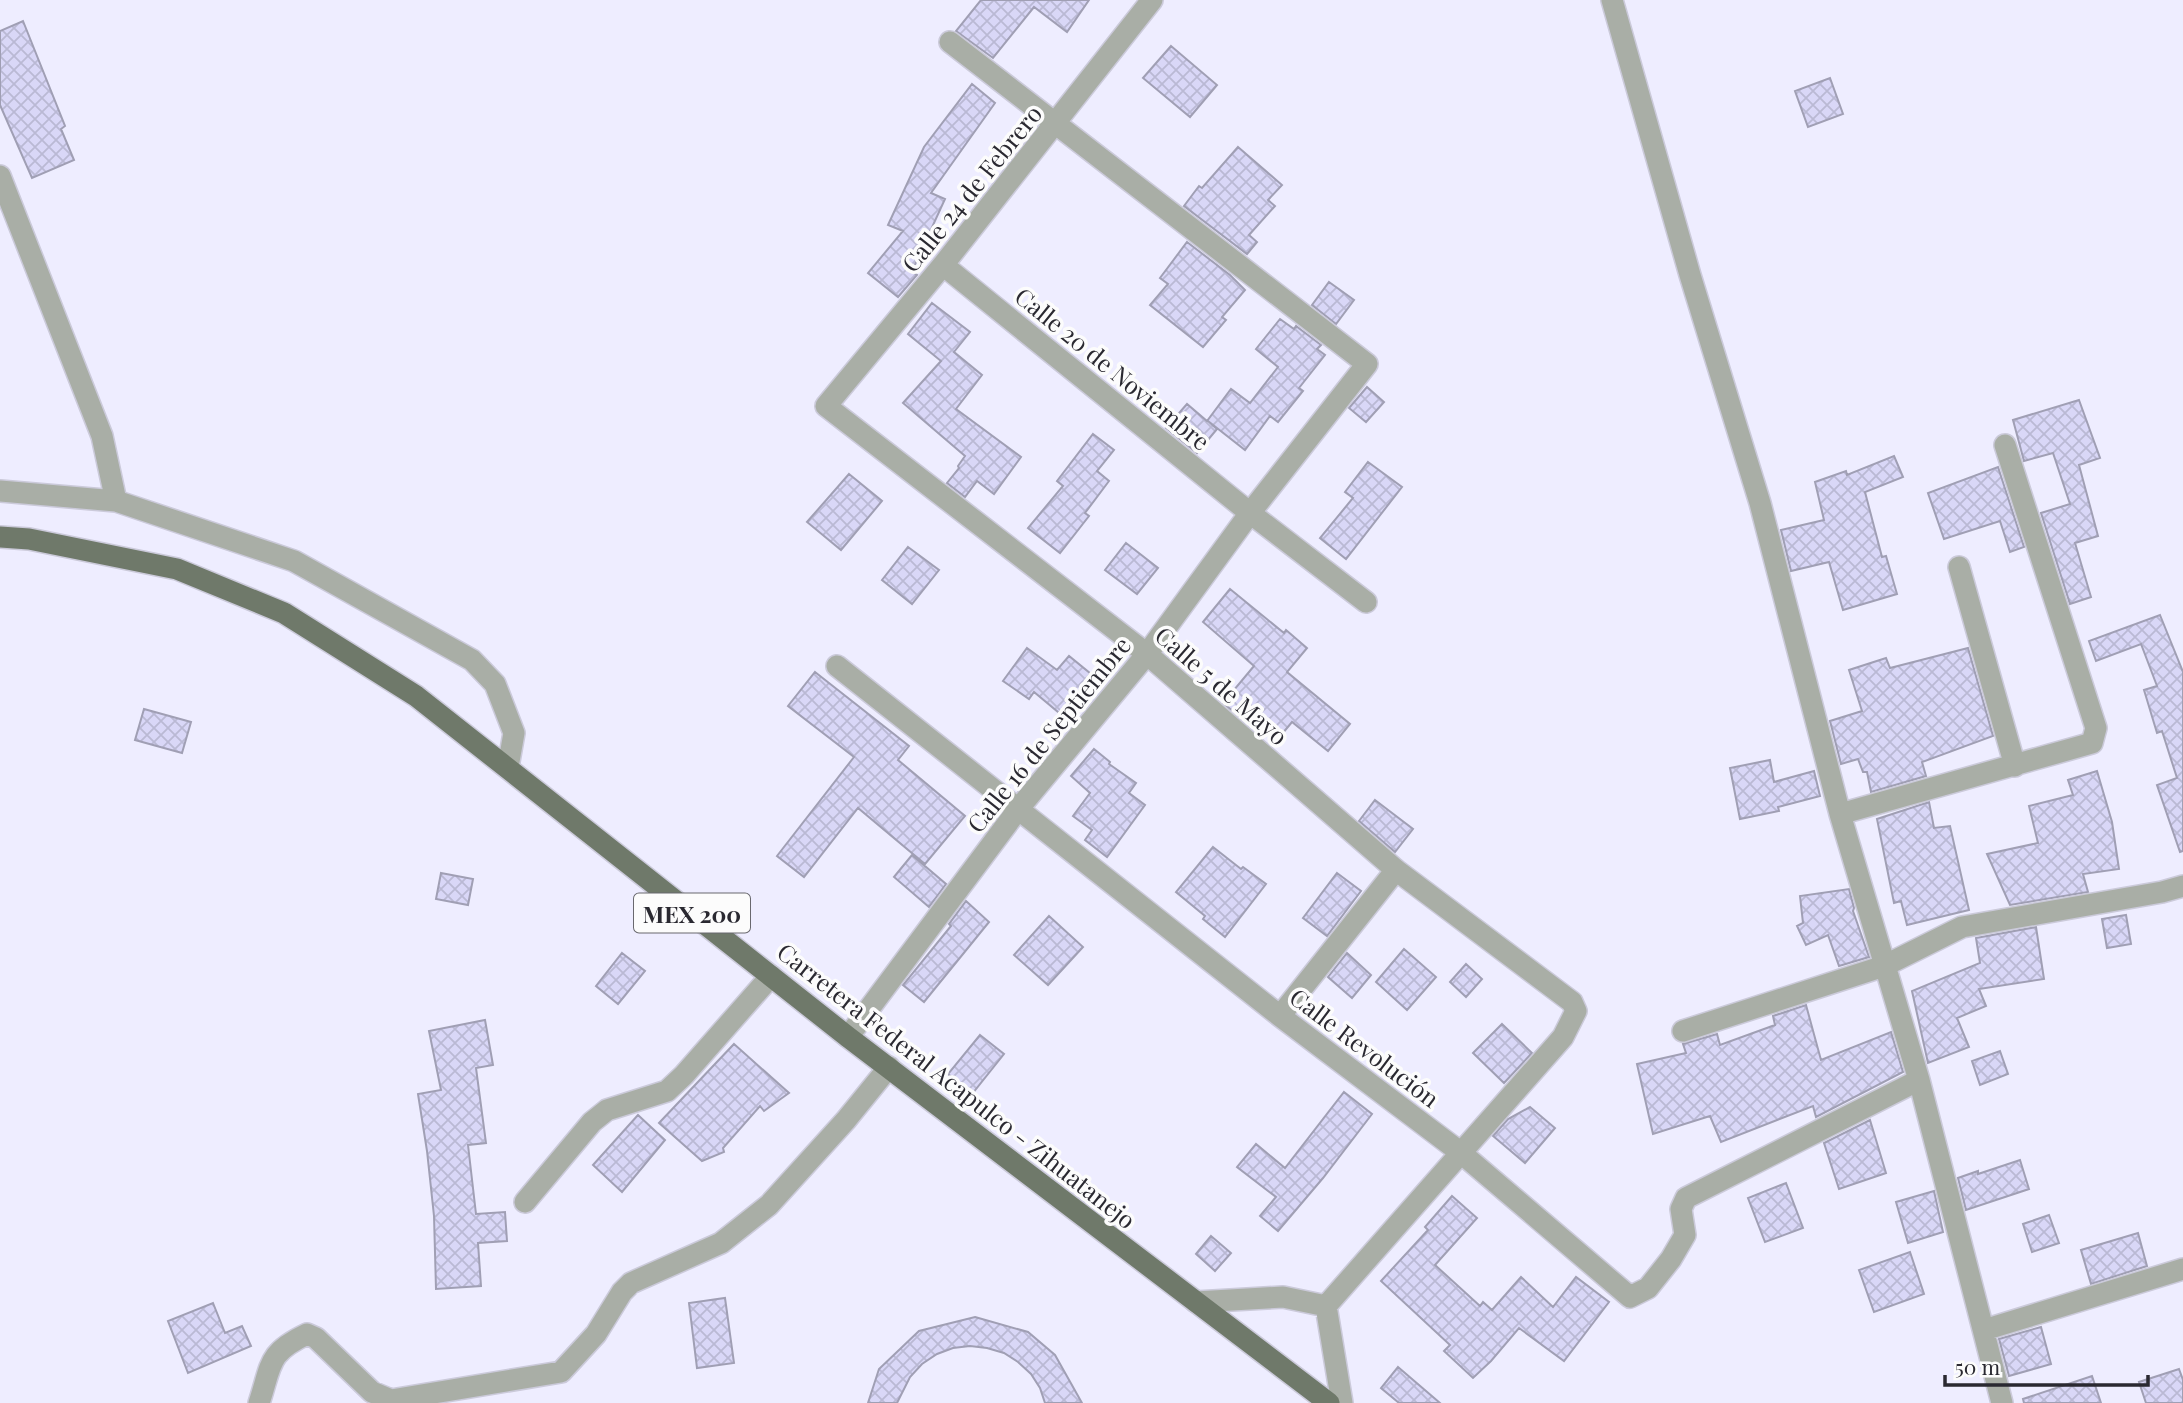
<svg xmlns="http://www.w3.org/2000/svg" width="2183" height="1403" font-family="'Playfair Display',serif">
<defs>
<pattern id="building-cross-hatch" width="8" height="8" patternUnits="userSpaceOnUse" patternTransform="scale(1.75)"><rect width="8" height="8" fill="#d9d7f7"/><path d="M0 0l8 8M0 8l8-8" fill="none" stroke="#bab9d4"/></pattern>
</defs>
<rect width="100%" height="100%" fill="#eeedff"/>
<!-- building -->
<path fill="url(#building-cross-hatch)" stroke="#a09fb4" stroke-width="2" d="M981 0H1089L1067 32 1034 7 993 58 956 31Z
M23 21 65 126 61 129 74 160 32 178 0 105V31Z
M1171 46 1217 85 1190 117 1143 78Z
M1830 78 1843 114 1808 127 1795 91Z
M972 84 995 103 931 193 945 199 912 271 917 275 898 297 868 273 903 231 888 225 924 147Z
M1238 147 1282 185 1268 200 1275 206 1249 235 1257 242 1247 254 1184 206 1199 186 1202 188Z
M1187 242 1230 275 1245 290 1222 317 1226 320 1203 347 1150 305 1168 284 1160 278Z
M1329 282 1354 300 1336 324 1312 305Z
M932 303 970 332 954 352 982 375 956 409 1021 457 994 494 977 481 965 497 947 483 959 468 958 466 965 456 903 403 941 361 908 334Z
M1280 319 1294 329 1296 326 1321 345 1317 349 1325 355 1299 388 1303 391 1278 422 1270 416 1245 450 1208 421 1217 429 1197 453 1166 428 1187 404 1207 421 1231 389 1250 403 1278 367 1256 349Z
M1367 387 1384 402 1366 422 1349 408Z
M2079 400 2100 458 2079 465 2098 536 2075 543 2091 597 2070 604 2041 513 2070 504 2053 453 2024 461 2013 420Z
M1093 434 1114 450 1097 471 1109 481 1085 513 1089 516 1060 553 1028 528 1063 486 1057 481Z
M1894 456 1903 477 1865 492 1882 557 1886 556 1897 594 1843 610 1829 562 1791 571 1781 530 1824 520 1815 482 1846 471 1847 475Z
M1368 462 1402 487 1346 559 1320 538 1353 498 1345 492Z
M1998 467 2024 547 2010 552 2000 521 1944 539 1928 493Z
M849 474 882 501 841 550 807 522Z
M1126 543 1158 568 1137 594 1105 570Z
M908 547 939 570 912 604 882 580Z
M1230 589 1284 633 1286 630 1307 648 1287 672 1350 724 1328 751 1292 722 1282 734 1258 715 1250 725 1223 703 1254 666 1203 622Z
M2160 615 2183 672V851L2180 852 2157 785 2177 778 2162 731 2157 733 2144 690 2157 686 2141 644 2096 661 2089 641Z
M1027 648 1057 670 1069 656 1102 683 1070 722 1034 692 1029 699 1003 681Z
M1968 648 1993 736 1922 762 1926 776 1871 792 1867 772H1863L1858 759 1841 764 1830 721 1862 711 1849 670 1886 658 1890 668Z
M815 672 909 746 898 760 965 816 925 864 858 808 804 877 777 856 854 757 788 706Z
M144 709 191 722 182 753 135 740Z
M1094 749 1110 762 1109 764 1136 783 1129 793 1145 805 1107 857 1085 840 1092 830 1073 816 1090 793 1071 776Z
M1770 760 1774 782 1814 771 1820 796 1778 807 1779 811 1740 819 1730 768Z
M2097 771 2112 822 2119 869 2083 874 2088 892 2010 905 1987 854 2038 843 2029 806 2073 795 2068 780Z
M1375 800 1413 829 1395 852 1359 821Z
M1929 802 1934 828 1950 826 1969 910 1907 925 1901 901 1894 903 1877 819Z
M1213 847 1241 869 1243 867 1266 884 1225 937 1203 919 1205 916 1176 892Z
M912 855 946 884 929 907 894 877Z
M441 873 473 879 468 905 436 899Z
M1337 873 1361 891 1327 936 1303 918Z
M1849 889 1854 908 1853 911 1869 957 1839 966 1828 935 1806 945 1797 926 1803 923 1800 896Z
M966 901 989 922 924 1002 903 985 951 926 949 924Z
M2126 915 2131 944 2107 948 2102 919Z
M1049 916 1083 947 1048 985 1014 955Z
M2036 927 2044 979 1979 989 1986 1006 1957 1018 1969 1047 1928 1063 1912 991 1980 963 1976 938Z
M1404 949 1436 977 1407 1010 1376 982Z
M622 953 645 971 618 1004 596 986Z
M1347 953 1371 975 1352 998 1328 977Z
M1466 964 1482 979 1466 997 1450 982Z
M1806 1005 1821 1060 1891 1032 1903 1072 1816 1117 1813 1106 1721 1142 1710 1116 1653 1134 1637 1064 1686 1053 1683 1044 1717 1034 1720 1045 1775 1025 1773 1016Z
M485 1020 493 1065 476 1068 486 1143 468 1145 476 1214 505 1212 507 1241 478 1243 481 1286 436 1289 434 1216 427 1151 418 1094 441 1090 429 1031Z
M1502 1024 1532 1053 1504 1083 1473 1053Z
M980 1035 1004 1054 972 1094 948 1074Z
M734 1044 789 1093 764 1111 760 1106 723 1148 724 1152 702 1161 659 1123Z
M2000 1051 2008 1074 1980 1085 1972 1061Z
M1344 1092 1372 1114 1323 1178 1278 1231 1260 1216 1276 1197 1237 1167 1256 1144 1285 1168Z
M1530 1107 1555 1128 1525 1163 1493 1136 1508 1119Z
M638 1115 665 1140 622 1192 593 1165Z
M1870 1120 1886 1173 1839 1189 1824 1143Z
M2020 1160 2029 1189 1966 1210 1958 1178 1978 1171V1174Z
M1786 1183 1803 1228 1765 1242 1748 1198Z
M1934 1191 1943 1232 1908 1243 1896 1202Z
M1452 1196 1477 1218 1435 1265 1480 1306 1483 1302 1492 1310 1521 1277 1553 1307 1576 1277 1609 1302 1564 1361 1519 1328 1491 1361 1473 1378 1444 1351 1450 1345 1381 1281 1428 1230 1425 1227Z
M2049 1215 2059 1243 2032 1252 2023 1224Z
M2138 1233 2147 1266 2091 1284 2081 1250Z
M1211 1236 1231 1253 1215 1271 1196 1254Z
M1910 1252 1924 1294 1874 1312 1859 1270Z
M725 1298 734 1363 697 1368 689 1303Z
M213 1303 225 1333 242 1326 251 1346 188 1373 168 1321Z
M975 1317 1028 1332 1055 1355 1082 1403H1045L1040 1388 1031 1374 1018 1362 1004 1353 987 1348 970 1346 953 1348 937 1354 922 1364 910 1377 897 1403H868L879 1369 919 1331Z
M2041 1327 2051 1364 2009 1376 1999 1339Z
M1398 1367 1440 1403H1399L1381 1388Z
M2179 1369 2183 1380V1403H2146L2139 1382Z
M2092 1376 2101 1403H2024L2023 1399Z"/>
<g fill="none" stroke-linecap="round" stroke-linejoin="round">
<!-- minor casing -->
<g stroke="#cbcada" stroke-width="24">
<path id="minor" d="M1152 0 943 265 826 406 1147 654 1396 870 1572 1002 1576 1011 1563 1037 1326 1306
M1612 0 1690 275 1760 503 1840 814 1919 1080 2002 1403
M0 176 102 436 116 501
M943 265 1250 513 1366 602
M0 491 116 501 294 561 472 660 495 684 514 733 508 767
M1959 567 2015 766
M837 666 1280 1016 1460 1152 1630 1297 1648 1288 1671 1259 1685 1235 1681 1209 1686 1198 1919 1080
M1840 814 2092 743 2096 728 2005 445
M1280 1016 1396 870
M1683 1031 1884 966 1962 927 2162 892 2183 886
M848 1037 1019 808 1147 654 1250 513 1367 364 950 42
M525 1202 592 1122 607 1110 667 1091 684 1075 771 976
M1196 1302 1283 1297 1326 1306
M1326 1306 1342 1403
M1984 1330 2183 1269
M259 1403C272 1364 267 1353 307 1334L316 1338 372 1392 391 1400 561 1372 596 1334 622 1292 631 1283 721 1243 769 1205 846 1120 889 1067"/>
</g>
<!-- major casing -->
<g stroke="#cbcada" stroke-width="24">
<path id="major" d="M0 537 29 539 177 569 284 613 416 696 848 1037 1329 1403"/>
</g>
<!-- minor -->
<use href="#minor" stroke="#a9aea6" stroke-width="21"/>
<!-- major -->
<use href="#major" stroke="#6f796a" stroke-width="21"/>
</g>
<g text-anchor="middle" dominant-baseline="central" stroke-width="7" stroke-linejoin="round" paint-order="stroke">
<!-- shield labels -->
<rect fill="#fcfcfc" stroke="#69686e" stroke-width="2" x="634" y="893.5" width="116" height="39" rx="5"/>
<g font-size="23" font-weight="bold" fill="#2a2931">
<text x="692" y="913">MEX 200</text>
</g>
<!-- street labels -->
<g font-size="24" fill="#2a2931" stroke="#fcfcfc">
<text transform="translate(971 188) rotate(-51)">Calle 24 de Febrero</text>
<text transform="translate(1113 368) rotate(39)">Calle 20 de Noviembre</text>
<text transform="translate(1222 685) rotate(41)">Calle 5 de Mayo</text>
<text transform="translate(1048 734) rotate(-51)">Calle 16 de Septiembre</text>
<text transform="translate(1365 1047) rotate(37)">Calle Revolución</text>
<text transform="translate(957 1085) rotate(38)">Carretera Federal Acapulco - Zihuatanejo</text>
</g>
</g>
<!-- scale -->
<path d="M1945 1375v10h203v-10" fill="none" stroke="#2a2931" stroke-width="3.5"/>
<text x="1955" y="1375" font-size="21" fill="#2a2931" stroke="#fcfcfc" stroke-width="5" paint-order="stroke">50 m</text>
</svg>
